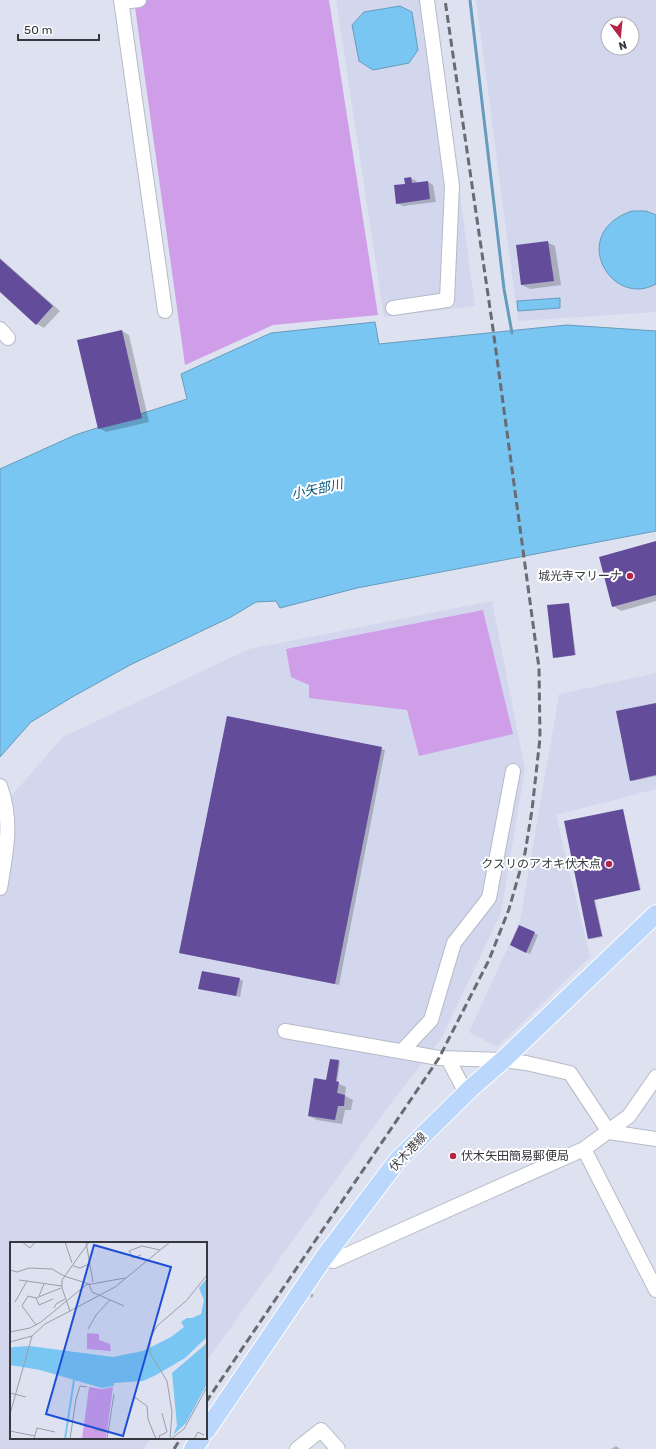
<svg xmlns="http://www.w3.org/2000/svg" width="656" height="1449" font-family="Rubik,'Noto Sans JP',sans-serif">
<rect width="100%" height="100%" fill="#dee2f0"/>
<!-- built -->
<path fill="#d2d7ed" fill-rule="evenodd" d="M336 0H434L475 306 384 317Z
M476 0H656V312L518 321ZM608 24H632V48H608Z
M492 601 525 769 501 913 441 1039 388 1107 206 1362V1243H11V1438H151L143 1449H0V888L6 802 63 737 249 649Z
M656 673V789L556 815 590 957 497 1047 469 1032 520 921 559 694Z"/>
<!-- green -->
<path fill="#d09ee8" d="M134 0H329L378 315 273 325 185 365Z
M483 610 513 734 419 756 407 710 309 698V685L291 677 286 649Z"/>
<!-- water -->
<path fill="#7ac6f3" stroke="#669bbc" d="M400 6 412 12 418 50 409 63 373 70 359 61 352 25 364 12Z
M632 211H646L656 215V284C611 309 567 233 632 211Z
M560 298V308L518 311 517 301Z
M375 322 379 344 567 325 656 331V531L357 588 280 608 276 601 256 602 231 617 130 665 74 696 31 722 0 757V469L75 435 187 399 181 374 271 333Z"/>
<!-- shadow -->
<path fill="#0003" d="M411 178 416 181 417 183 428 182 433 185 436 202 403 206 397 203Z
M547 242 555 246 561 285 530 289 522 285 517 246Z
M0 258 60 311 44 328 37 324 0 291Z
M122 331 129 335 149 422 106 432 99 428Z
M656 542V601L621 611 613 606Z
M569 604 576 655 556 658 554 657Z
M656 704V776L633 781 631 780Z
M227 717 385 750 339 985 180 953Z
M623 810 641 890 595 900 603 937 591 939 565 822Z
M520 927 538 935 530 954 515 947Z
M239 979 243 981 240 997 200 988Z
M339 1061 340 1062 337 1083 346 1087 345 1096 353 1100 351 1110H345L342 1124 317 1120 309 1116 331 1082Z
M308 1290 314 1295 312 1298 305 1294Z
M616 1446 620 1449H611Z"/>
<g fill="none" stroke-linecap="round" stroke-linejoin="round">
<!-- stream -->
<path stroke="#669bbc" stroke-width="3" d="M470 0 504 289 512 333"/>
</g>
<!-- building -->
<path fill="#634c9a" d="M411 177 412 183 428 181 430 199 396 204 394 185 405 184 404 178Z
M548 241 554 281 521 285 516 245Z
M0 259 53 306 36 325 0 292Z
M122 330 142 418 98 429 77 340Z
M656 541V595L612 607 599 557Z
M569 603 575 655 553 658 547 605Z
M656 703V775L630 781 616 711Z
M227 716 382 747 335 984 179 953Z
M623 809 640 890 594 900 602 936 588 939 564 821Z
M519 925 535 932 526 953 510 945Z
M202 971 240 978 236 996 198 989Z
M330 1059 339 1060 336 1081 339 1082 337 1093 345 1095 344 1106H338L335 1120 308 1116 314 1078 326 1080Z"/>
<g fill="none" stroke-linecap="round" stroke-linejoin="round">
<!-- minor casing -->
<g stroke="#b6bac7" stroke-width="16">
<path id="minor" d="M121 0 165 311
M122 2 139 0
M393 308 447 300 452 186 427 0
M0 329 8 338
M0 786C13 821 6 852 0 888
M285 1031 439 1058 503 1060 526 1063 570 1073 609 1132 656 1139
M402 1051 431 1020 454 943 489 898 513 771
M448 1059 466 1093
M584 1149 656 1290
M323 1259 333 1261 584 1149 629 1116 656 1077
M297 1449 321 1430 338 1449"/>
</g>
<!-- major casing -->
<g stroke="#fff" stroke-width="20">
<path id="major" d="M206 1431 323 1259 397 1161 471 1088 503 1060 656 914
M193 1449 201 1438"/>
</g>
<!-- minor -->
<use href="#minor" stroke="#fff" stroke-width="14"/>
<!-- major -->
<use href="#major" stroke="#bbd7fc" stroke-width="18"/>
<!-- rail -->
<path stroke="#696b73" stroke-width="3" stroke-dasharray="8 4" stroke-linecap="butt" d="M206 1402 439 1058 489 960 509 909 525 853 532 810 540 738 539 668 493 329 445 0
M174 1449 181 1438"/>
</g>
<!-- markers -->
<g fill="#b62547" stroke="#fff" stroke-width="1.5">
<circle cx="630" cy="576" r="4"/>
<circle cx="609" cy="864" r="4"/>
<circle cx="453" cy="1156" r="4"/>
</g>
<g text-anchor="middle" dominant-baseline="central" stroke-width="4" stroke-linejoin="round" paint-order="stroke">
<!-- poi labels -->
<g font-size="12" fill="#36383d" stroke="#fff" text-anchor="end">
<text x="622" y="576">城光寺マリーナ</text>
<text x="601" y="864">クスリのアオキ伏木点</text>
<text x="461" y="1156" text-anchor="start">伏木矢田簡易郵便局</text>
</g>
<!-- street labels -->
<g font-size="12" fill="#36383d" stroke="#fff">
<text transform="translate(408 1152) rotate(-47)">伏木港線</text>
</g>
<!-- water labels -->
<g font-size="13" font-style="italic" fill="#01577b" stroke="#fff">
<text transform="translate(317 489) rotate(-12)">小矢部川</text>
</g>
</g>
<!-- overview -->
<g transform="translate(10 1242)">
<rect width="197" height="197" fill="#dee2f0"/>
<path d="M77 91 89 92V98L100 102 101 109 77 107ZM79 145 92 147 103 145 96 197H72Z" fill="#d09ee8"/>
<path d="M197 36V95L175 116 146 133 133 139 104 141V144L92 146 30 128 0 123V106L3 105 20 104 103 115 133 109 161 95 174 85 171 80 177 76H182L191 72 194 58 189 46ZM197 101V142L176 181 163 193 167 184 162 131Z" fill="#7ac6f3"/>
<path fill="none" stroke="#7ac6f3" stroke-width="2" d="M55 197 64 138"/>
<path fill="none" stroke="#9b9ea8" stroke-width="1" d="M12 0 20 6 25 0M55 0 62 21M76 0 83 40M131 13 123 16 119 9 132 4 150 8M63 24 70 26 79 22M0 28 7 30 19 26 42 27 54 34 79 42 82 50 114 64M9 38 52 44M29 54 34 42M26 56 29 63 43 57M5 60 17 39M44 66 46 62 55 57M60 69 105 45 160 0M26 83 12 64 18 54 26 56 51 46M78 87 86 73 100 58M0 90 20 86 31 80 76 43 115 36M0 100 22 94M0 151 16 155M123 154 137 164 138 177M0 172 22 94 35 82 60 69 52 46V38L79 0M138 177 146 197M84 188 98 190M0 189 25 194M24 197 27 186 45 190M60 197 66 157 70 144 77 145M97 197 104 152M150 197 149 194 157 190 152 171M160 197 162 170 157 139 140 111V96L147 84 176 59 197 33M161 197 174 187 197 145M184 197 188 190 194 193"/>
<path fill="#1d4ed8" fill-opacity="0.15" stroke="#1d4ed8" stroke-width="2" d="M84 3 161 25 113 194 36 172Z"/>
<rect width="197" height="197" fill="none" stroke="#36383d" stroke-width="2"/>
</g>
<!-- north arrow -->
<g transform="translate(620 36) rotate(164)"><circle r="19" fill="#ffffff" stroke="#afafb1"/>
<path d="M0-3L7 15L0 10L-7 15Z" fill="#b62547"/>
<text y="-6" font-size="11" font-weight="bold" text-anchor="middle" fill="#36383d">N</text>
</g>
<!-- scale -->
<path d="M18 34v6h81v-6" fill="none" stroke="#36383d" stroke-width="2"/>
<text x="24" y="34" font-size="12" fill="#36383d" stroke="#ffffff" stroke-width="3" paint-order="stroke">50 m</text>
</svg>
